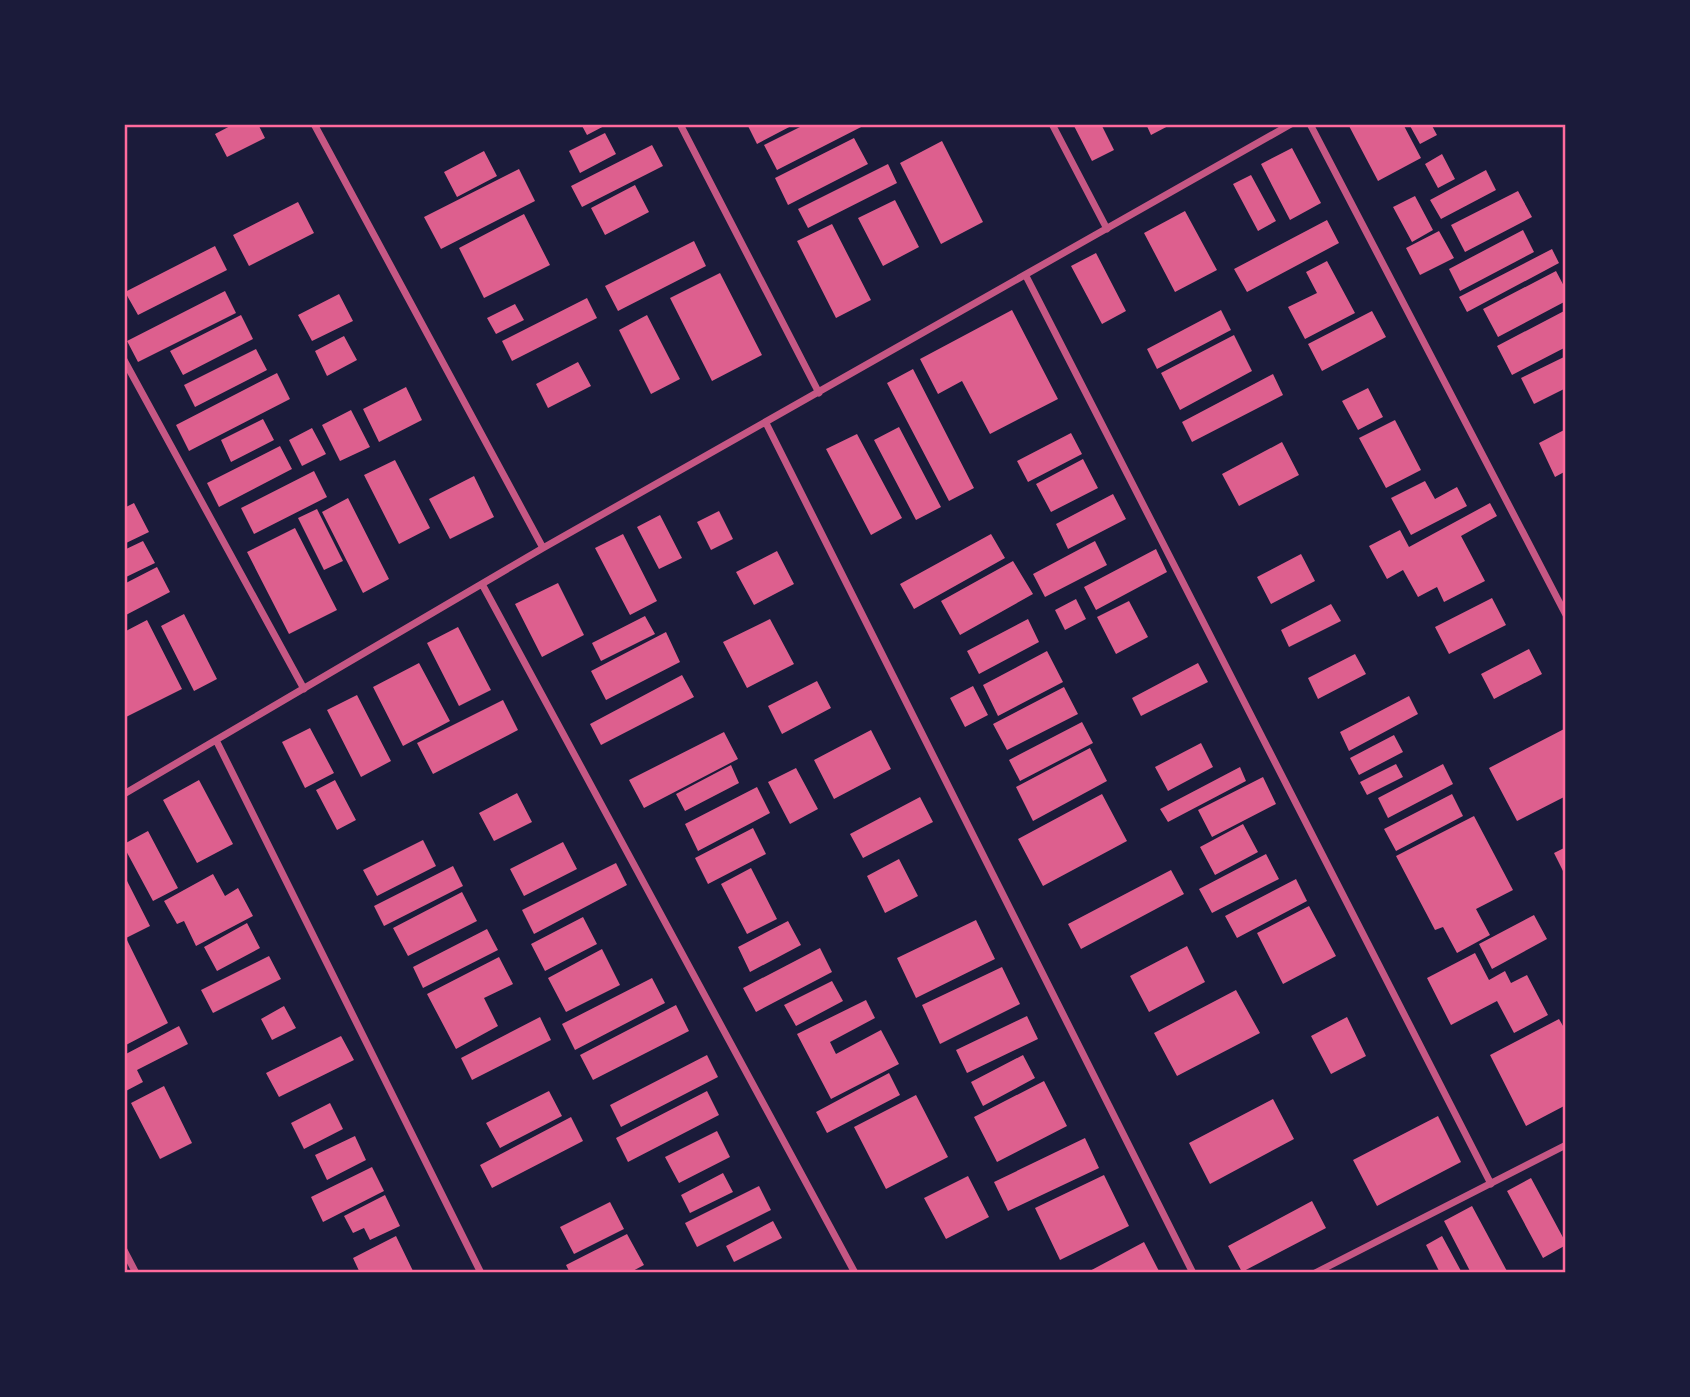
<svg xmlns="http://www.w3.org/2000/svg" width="1690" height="1397" font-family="Manrope,sans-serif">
<rect width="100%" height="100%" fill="#1b1b3a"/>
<!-- building -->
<path fill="#dd5f8e" d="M234 124H258L265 138 227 157 215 134Z
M581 124H608L587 135Z
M747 124H795L757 144Z
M806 124H867L777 170 764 145Z
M1073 124H1101L1114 150 1092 161Z
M1146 124H1172L1151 135Z
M1348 124H1403L1421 158 1378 181Z
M1409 124H1431L1437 135 1420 144Z
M605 133 616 154 580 173 569 151Z
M854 138 868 164 788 205 775 178Z
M942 141 983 222 941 244 900 163Z
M652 145 663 166 582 207 571 186Z
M1292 148 1321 203 1290 220 1261 164Z
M484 151 497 176 457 197 444 172Z
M1442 154 1455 179 1438 188 1425 164Z
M888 164 897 183 808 228 798 209Z
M519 169 535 201 441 249 424 217Z
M1486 170 1496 190 1441 219 1430 200Z
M1251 175 1276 221 1258 231 1233 184Z
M635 185 649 212 605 235 591 208Z
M1518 191 1532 217 1465 252 1451 225Z
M1415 196 1433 230 1412 242 1393 207Z
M895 200 919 247 883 266 858 218Z
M298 202 314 233 249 266 233 235Z
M1185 211 1217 270 1175 292 1144 233Z
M524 214 550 265 484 298 459 248Z
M1327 220 1339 243 1247 292 1234 269Z
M832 224 871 300 836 318 797 241Z
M1523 230 1534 252 1460 291 1449 269Z
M1439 231 1454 258 1420 275 1406 248Z
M694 241 706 266 618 311 605 286Z
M215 246 227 270 138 315 125 292Z
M1552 249 1559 263 1467 312 1459 297Z
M1096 253 1126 311 1102 324 1071 266Z
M1327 261 1355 313 1305 339 1288 307 1317 293 1306 272Z
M1556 271 1566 290V301L1498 337 1483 309Z
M720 273 762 355 712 381 670 298Z
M225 291 236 313 138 362 127 341Z
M339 294 353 321 312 341 298 315Z
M587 298 597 318 512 361 502 341Z
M515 304 524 320 496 334 487 318Z
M1012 310 1058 399 990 434 962 381 938 394 920 359Z
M1221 310 1231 330 1157 369 1147 349Z
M1566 310V347L1512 375 1497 346Z
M1372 311 1386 337 1322 371 1308 344Z
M241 315 253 339 183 375 170 351Z
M647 315 680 379 651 394 619 330Z
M1234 335 1252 371 1180 410 1161 373Z
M344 336 357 360 327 376 315 351Z
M256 349 267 370 195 407 184 385Z
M1566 356V388L1534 404 1521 378Z
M578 362 591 386 548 408 536 384Z
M913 369 974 488 949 501 887 383Z
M277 373 290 399 189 451 176 425Z
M1273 374 1283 395 1192 442 1182 422Z
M406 387 422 420 379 442 363 409Z
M1368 388 1383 417 1358 430 1342 401Z
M351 410 370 447 340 461 322 425Z
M263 419 274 440 231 462 221 440Z
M1395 420 1421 470 1386 488 1359 438Z
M899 427 941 507 916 520 874 440Z
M312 428 326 454 302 466 289 440Z
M1566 429V471L1555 477 1539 443Z
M1071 433 1082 454 1028 482 1017 461Z
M857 434 902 518 871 535 826 449Z
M1282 442 1299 475 1239 506 1222 474Z
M280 446 292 469 219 507 207 483Z
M1083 459 1098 488 1051 512 1036 484Z
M395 460 430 528 399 544 364 475Z
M314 471 327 497 254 534 241 508Z
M474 476 494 517 450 539 429 499Z
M1425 481 1435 499 1457 487 1467 506 1411 535 1391 498Z
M1113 494 1126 519 1068 549 1056 524Z
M348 498 389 579 363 593 322 512Z
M134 503 149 532 124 544V508Z
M1490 503 1497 516 1461 536 1485 581 1444 602 1437 587 1418 597 1403 570 1387 579 1369 546 1400 530 1409 547Z
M317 509 343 561 324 570 298 518Z
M719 511 733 539 711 550 697 522Z
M660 515 682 558 659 569 637 527Z
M295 528 337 610 289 634 247 552Z
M623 534 657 601 630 615 595 548Z
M991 534 1005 558 914 609 900 584Z
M143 541 155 563 124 578V550Z
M1095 541 1107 565 1045 597 1033 574Z
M1156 549 1167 572 1096 610 1084 587Z
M777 551 794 584 754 605 736 572Z
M1301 554 1315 581 1271 604 1257 577Z
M1013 561 1033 594 960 635 941 601Z
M157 567 170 592 124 616V584Z
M558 583 584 635 542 657 515 604Z
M1492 598 1506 625 1449 654 1435 627Z
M1076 599 1086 619 1065 630 1055 610Z
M1129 601 1148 637 1116 654 1097 617Z
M1331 604 1341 621 1289 647 1281 630Z
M184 614 217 679 194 691 161 626Z
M645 616 655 634 601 661 592 643Z
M770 619 794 664 747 688 723 642Z
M1028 619 1039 642 979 674 967 651Z
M147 620 182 689 126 717 124 632Z
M458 627 491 690 459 706 427 643Z
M666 632 680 662 606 700 591 671Z
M1529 649 1542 674 1494 699 1481 674Z
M1047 651 1063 682 998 716 983 685Z
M1355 654 1366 674 1318 699 1308 678Z
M419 663 450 721 403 746 373 687Z
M1198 663 1208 682 1141 716 1132 698Z
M682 675 694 697 601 745 590 724Z
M817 681 831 708 782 734 768 706Z
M973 686 988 715 965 727 950 698Z
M1064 687 1078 714 1007 750 993 724Z
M357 695 391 761 361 777 327 710Z
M1409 696 1418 714 1349 751 1340 732Z
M503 700 518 730 433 774 417 743Z
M1082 722 1093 743 1020 781 1009 760Z
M310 728 334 773 305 788 282 742Z
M1566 728V796L1517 821 1489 768Z
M871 730 891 769 834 799 814 760Z
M724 732 738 759 644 808 629 780Z
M1394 735 1403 752 1359 775 1350 758Z
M1201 743 1213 767 1168 791 1155 767Z
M1090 748 1107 781 1033 821 1016 787Z
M1396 764 1403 777 1367 795 1360 782Z
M1443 764 1453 784 1388 818 1378 798Z
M731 765 739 783 685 811 676 794Z
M1240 767 1246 781 1168 822 1160 809Z
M796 768 818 809 790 824 768 782Z
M1263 777 1276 804 1212 837 1198 810Z
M199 780 233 844 197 863 163 800Z
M335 780 356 820 337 830 316 790Z
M757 787 770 813 698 851 685 824Z
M517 793 532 822 494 841 479 813Z
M1102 794 1127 841 1043 886 1018 839Z
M1452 794 1463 816 1396 851 1384 829Z
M920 797 933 822 863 858 850 834Z
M1474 816 1513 890 1476 909 1490 935 1457 953 1443 927 1435 930 1396 856Z
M1243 824 1258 852 1215 875 1200 847Z
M753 828 766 854 708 884 695 858Z
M148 831 178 888 153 901 124 847V844Z
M423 840 436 866 377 896 363 870Z
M563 842 577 869 524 896 510 869Z
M1566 847V877L1554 853Z
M1266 854 1279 879 1212 913 1199 889Z
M899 859 918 896 885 913 867 876Z
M616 863 627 885 534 934 522 910Z
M453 866 463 886 384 926 374 906Z
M751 868 777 919 747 934 721 884Z
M1171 870 1184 894 1081 949 1068 924Z
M213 874 225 896 238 888 253 916 196 946 184 921 177 924 164 901Z
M124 875 150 926 126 938 168 1023 124 1046Z
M1296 879 1307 901 1237 938 1225 916Z
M462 892 477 921 408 956 393 928Z
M1309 906 1336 956 1283 984 1257 933Z
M1534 915 1547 939 1492 969 1479 944Z
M583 917 597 944 545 971 531 944Z
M976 920 995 959 916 998 897 958Z
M788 921 801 945 750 972 738 947Z
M247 923 260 948 217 971 204 947Z
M487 929 498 950 423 988 413 967Z
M1187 946 1205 982 1149 1012 1130 976Z
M820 948 832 972 756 1012 743 988Z
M602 949 620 985 566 1012 548 978Z
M1475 953 1489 980 1505 971 1511 983 1527 975 1548 1015 1514 1033 1497 1001 1451 1025 1427 978Z
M269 956 281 979 213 1013 201 990Z
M499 957 513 984 484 998 498 1026 456 1049 427 994Z
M1002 967 1020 1004 940 1044 922 1005Z
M652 978 665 1003 575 1050 562 1024Z
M832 981 843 1001 796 1026 784 1005Z
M1236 990 1260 1033 1177 1076 1154 1033Z
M866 1000 875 1018 830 1042 836 1054 881 1030 899 1064 831 1099 797 1034Z
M676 1005 689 1031 593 1080 580 1055Z
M284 1006 296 1028 272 1040 261 1019Z
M1027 1016 1038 1039 967 1073 956 1050Z
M540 1017 551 1040 472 1080 461 1058Z
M1347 1017 1366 1056 1331 1074 1311 1036Z
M1559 1019 1566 1031V1105L1526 1126 1490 1055Z
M179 1026 188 1044 137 1070 143 1082 124 1092V1055Z
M341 1036 354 1060 279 1097 266 1073Z
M707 1055 718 1077 621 1127 610 1105Z
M1023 1055 1035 1078 983 1106 971 1082Z
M889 1073 900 1095 827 1133 816 1112Z
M1044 1081 1067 1126 997 1162 974 1117Z
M164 1086 192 1143 160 1159 131 1103Z
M549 1091 562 1116 500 1148 486 1123Z
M707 1091 719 1115 628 1162 616 1138Z
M916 1095 948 1157 886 1189 854 1127Z
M1273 1099 1294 1139 1210 1184 1189 1143Z
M330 1103 343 1129 304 1149 291 1123Z
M1438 1116 1461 1162 1377 1206 1353 1160Z
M571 1117 583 1141 492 1188 480 1165Z
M717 1131 730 1157 679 1183 665 1157Z
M355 1136 366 1160 327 1180 315 1155Z
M1085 1138 1099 1168 1008 1211 994 1182Z
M372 1167 384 1191 323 1222 311 1197Z
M723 1173 733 1192 690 1213 681 1195Z
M1104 1175 1129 1226 1060 1260 1035 1208Z
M968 1176 989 1217 946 1239 924 1198Z
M1531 1178 1566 1243V1245L1543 1258 1507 1191Z
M759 1186 771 1210 697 1247 685 1223Z
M385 1195 400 1226 370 1240 364 1228 353 1233 344 1216Z
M1312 1201 1326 1228 1242 1272 1228 1246Z
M610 1202 624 1229 574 1254 560 1227Z
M1472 1206 1508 1273H1471L1444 1221Z
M773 1221 782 1238 734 1262 726 1246Z
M627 1234 644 1265 629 1273H570L566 1265Z
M396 1236 413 1271 360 1273 353 1258Z
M1442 1236 1461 1271 1457 1273H1440L1426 1245Z
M1144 1242 1160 1273H1086Z"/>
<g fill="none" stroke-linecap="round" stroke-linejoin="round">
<!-- minor -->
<path stroke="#c65784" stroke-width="7" d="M314 124 543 548
M680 124 819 393
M1052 124 1107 229
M1310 124 1566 615
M1026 276 1491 1184
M124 360 304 689
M766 423 1193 1273
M482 584 855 1273
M216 740 481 1273
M124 794 543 548 1291 124
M124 1250 136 1273
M1315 1273 1566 1145"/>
</g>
<!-- border -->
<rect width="1690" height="1397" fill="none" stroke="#1b1b3a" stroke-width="252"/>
<rect x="126" y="126" width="1438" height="1145" fill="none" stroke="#ff6b9d" stroke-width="2.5"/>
</svg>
